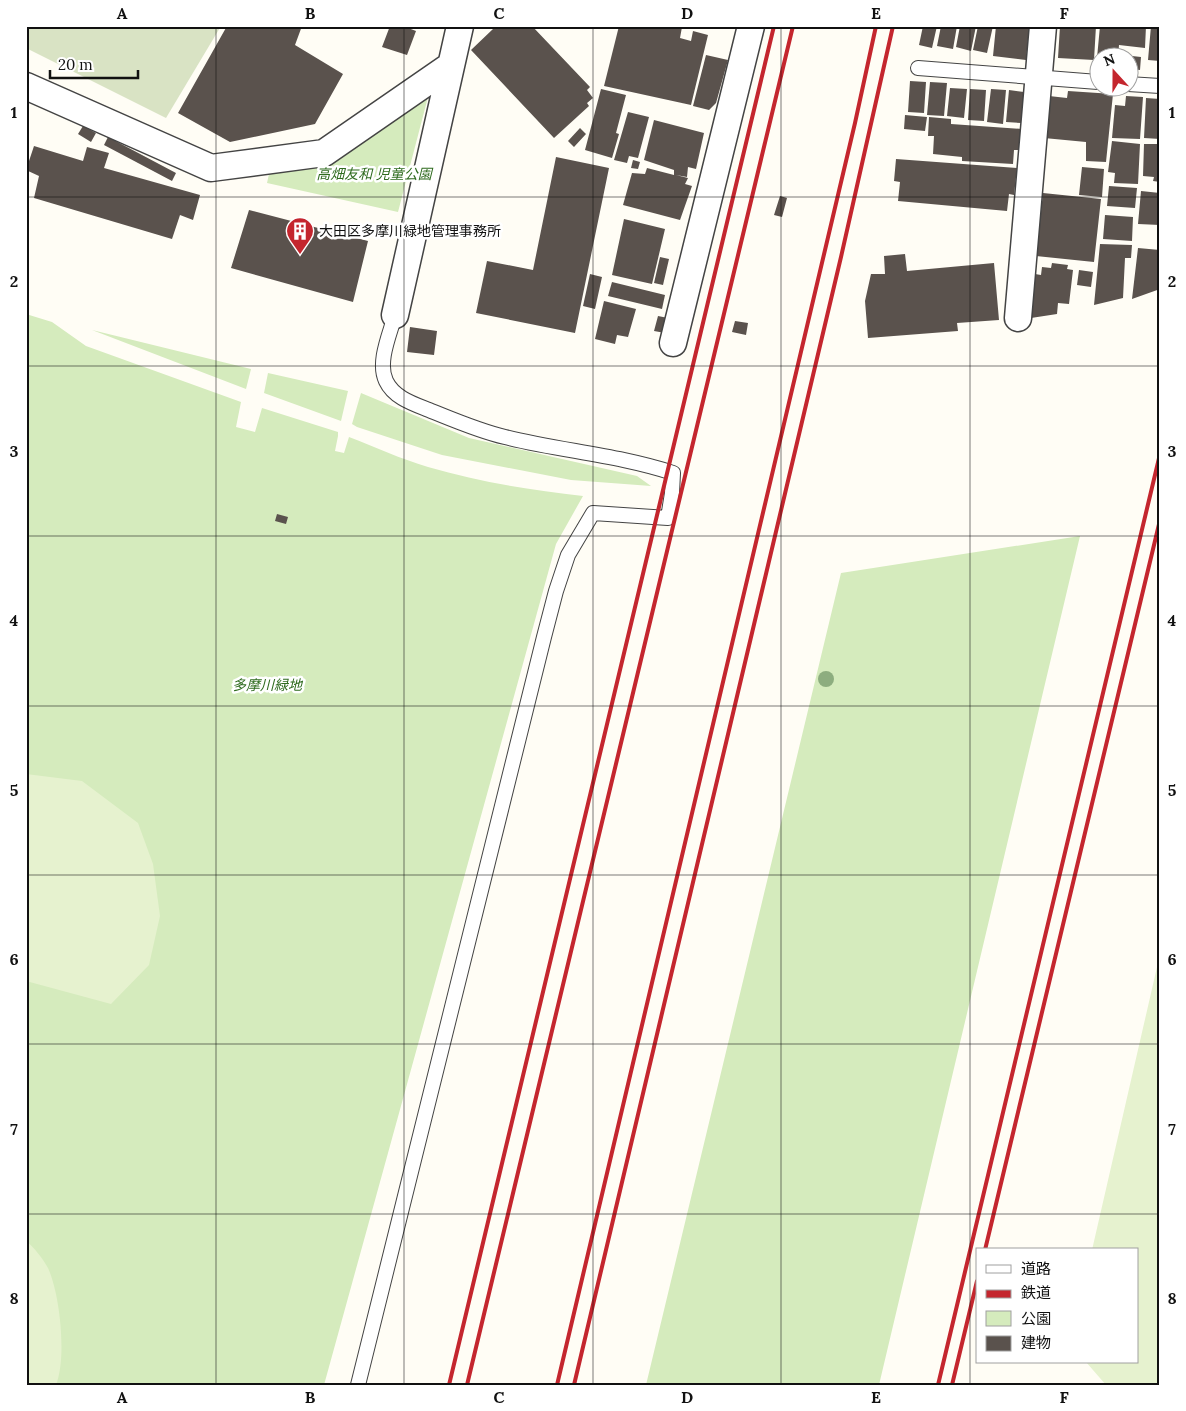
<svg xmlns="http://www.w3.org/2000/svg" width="1186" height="1411" font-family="Lora,'Noto Sans JP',serif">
<rect width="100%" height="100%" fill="#fffdf5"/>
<!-- green -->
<path fill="#d5ebbd" d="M428 97 398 212 267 183 269 174 330 164Z
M26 314 52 322 86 346 241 402 236 427 255 432 262 408 338 432V436L335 451 344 453 349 437C375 447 401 459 428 467 479 482 531 490 583 496L556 544 324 1385H26Z
M92 330 251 369 246 389Z
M268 373 348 391 341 421 264 393Z
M361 393 469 438 637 476 651 486 571 480 442 455 357 427 352 424Z
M1080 536 879 1385H646L841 573Z"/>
<!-- cemetery -->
<path fill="#d9e3c4" d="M26 26H221L166 118 26 48Z"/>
<!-- pitch -->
<path fill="#e6f2cf" d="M26 774 82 781 138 823 153 864 160 916 149 965 111 1004 26 981Z
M1160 954V1385H1106L1086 1362H1137V1250H1092Z
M26 1241C34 1247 43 1259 48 1268 60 1294 67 1358 56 1385H26Z"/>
<!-- building -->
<path fill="#5a524d" d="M227 26H265L270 29 272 26H302L295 45 343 74 315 124 230 142 178 113Z
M390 26H403L416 31 407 55 382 47Z
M490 26H532L590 87 587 90 593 98 587 103 589 106 554 138 471 50 493 29Z
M619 26H679L682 27 680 38 691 41 693 31 708 35 691 105 604 86Z
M923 26H937L932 48 919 45Z
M941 26H957L953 49 937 46Z
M960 26H976L971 51 956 47Z
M978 26H993L987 53 973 50Z
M996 26 1029 29 1026 60 993 56Z
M1060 26H1096L1094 60 1058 58Z
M1100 26H1146L1145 48 1119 45 1118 58H1097Z
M1151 26H1160V61L1148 60Z
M706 55 728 60 716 103 709 110 693 106Z
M1132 56 1141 57 1140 70 1131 69Z
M910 81 926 82 924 113 908 112Z
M930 82 947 83 944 116 927 115Z
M950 88 967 89 964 118 947 116Z
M601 89 626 95 616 133 619 134 612 158 585 150Z
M970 89 986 90 984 121 968 120Z
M991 89 1006 90 1003 124 987 122Z
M1009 90 1024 92 1021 123 1006 122Z
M1068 91 1113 94 1106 162 1086 161V142L1044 138 1049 96 1067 98Z
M1126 96 1143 97 1140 139 1112 138 1115 105 1125 106Z
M1146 98 1160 99V139L1144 138Z
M628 112 649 117 638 158 629 156 627 163 614 160Z
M905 115 927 117 925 131 904 129Z
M929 117 951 119V124L1022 129 1021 150H1014L1013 164 962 161V157L933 154 934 136H928Z
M654 120 704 133 696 169 688 167 687 177 676 175 688 178 685 184 692 186 680 220 623 205 632 173 645 174 647 168 674 175V170L644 160Z
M83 126 96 133 91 142 78 134Z
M580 128 586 134 574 147 568 141Z
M108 137 176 173 172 181 104 145Z
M1112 141 1140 144 1138 184 1114 183 1115 173 1108 172Z
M1144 144H1160V182L1153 181 1154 177 1143 176Z
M34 146 83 161 87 147 109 153 104 168 200 195 193 220 180 215 172 239 34 198 39 176 26 170Z
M556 157 609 168 575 333 476 313 487 261 533 270Z
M896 159 1017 168 1014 195 1009 194 1007 211 898 201 900 182 894 181Z
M633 160 640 162 638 169 631 168Z
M1082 167 1104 169 1102 197 1079 195Z
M1109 186 1137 188 1135 208 1107 206Z
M1141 191 1160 193V225L1138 224Z
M1043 193 1101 199 1094 262 1036 256Z
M780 196 787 198 782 217 774 215Z
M249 210 368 241 353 302 231 268Z
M1105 215 1133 217 1132 241 1103 239Z
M624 219 665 229 652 284 612 275Z
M1100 244 1132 245 1131 258H1125L1123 298 1094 305Z
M1138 248 1160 250V289L1132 299Z
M905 254 907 271 994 263 999 320 957 323 958 331 868 338 865 301 871 274H885L884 256Z
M660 257 669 259 663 285 654 283Z
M1052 263 1068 265 1067 269 1073 270 1069 304 1058 303 1057 314 1031 318 1035 274 1041 275 1042 267 1051 268Z
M1079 270 1093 272 1091 287 1077 285Z
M590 274 602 277 595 309 583 306Z
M612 282 665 295 662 309 608 296Z
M604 301 636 309 628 337 617 335 615 344 595 339Z
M658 316 668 318 665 333 654 331Z
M735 321 748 323 746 335 732 332Z
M410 327 437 331 434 355 407 352Z
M277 514 288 517 286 524 275 521Z"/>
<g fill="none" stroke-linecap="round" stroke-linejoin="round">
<!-- lane casing -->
<g stroke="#444" stroke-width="16">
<path id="lane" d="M918 68 1098 82
M1128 84 1160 86
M358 1385 544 637 556 591 568 555 593 513 668 518 672 493 673 473C618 455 561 451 505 437 479 431 454 420 429 410 414 404 394 398 386 381 377 362 390 334 395 315"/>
</g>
<!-- street casing -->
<g stroke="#444" stroke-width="29">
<path id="street" d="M26 86 211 168 324 153 450 66
M395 315 460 26
M1018 318 1043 26
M673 343 751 26"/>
</g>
<!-- lane -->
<use href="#lane" stroke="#fff" stroke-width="14"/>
<!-- street -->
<use href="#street" stroke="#fff" stroke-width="26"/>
<!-- rail -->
<path stroke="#c4262e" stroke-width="4" d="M985 1250 1160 520
M449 1385 774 26
M467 1385 793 26
M557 1385 855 123 876 26
M574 1385 841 257 893 26
M938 1385 1160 454
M952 1385 977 1281"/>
</g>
<!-- trees -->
<circle fill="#8dad7f" cx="826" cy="679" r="8"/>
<!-- grid -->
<path fill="none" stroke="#111" stroke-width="1" stroke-opacity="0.55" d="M216 26V1385M404 26V1385M593 26V1385M781 26V1385M970 26V1385M26 197H1160M26 366H1160M26 536H1160M26 706H1160M26 875H1160M26 1044H1160M26 1214H1160"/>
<!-- icons -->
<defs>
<g id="building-pin" transform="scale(1.4375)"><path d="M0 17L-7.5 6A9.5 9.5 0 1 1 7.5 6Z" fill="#c4262e" stroke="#fff"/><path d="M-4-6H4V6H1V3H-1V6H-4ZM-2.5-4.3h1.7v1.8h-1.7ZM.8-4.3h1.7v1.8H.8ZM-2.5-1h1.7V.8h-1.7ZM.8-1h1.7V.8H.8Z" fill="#fff"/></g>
</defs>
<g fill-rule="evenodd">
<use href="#building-pin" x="300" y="231"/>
</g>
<g text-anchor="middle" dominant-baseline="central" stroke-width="5" stroke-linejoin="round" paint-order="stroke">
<!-- park labels -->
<g font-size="14" font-style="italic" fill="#2f6b1f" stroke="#fff">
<text x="374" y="174">高畑友和 児童公園</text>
<text x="267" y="685">多摩川緑地</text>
</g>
<!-- poi labels -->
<g font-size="14" fill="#111" stroke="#fff" text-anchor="start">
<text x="319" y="231">大田区多摩川緑地管理事務所</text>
</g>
</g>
<!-- border -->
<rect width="1186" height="1411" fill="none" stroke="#ffffff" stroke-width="55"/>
<!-- legend -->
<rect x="976" y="1248" width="162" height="115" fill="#ffffff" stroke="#a0a0a0"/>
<rect x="986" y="1265" width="25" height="8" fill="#ffffff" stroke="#a0a0a0"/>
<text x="1021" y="1274" font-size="15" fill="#111111">道路</text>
<rect x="986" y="1290" width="25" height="8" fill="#c4262e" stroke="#a0a0a0"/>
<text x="1021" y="1298" font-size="15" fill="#111111">鉄道</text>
<rect x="986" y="1311" width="25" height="15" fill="#d5ebbd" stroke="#a0a0a0"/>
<text x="1021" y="1324" font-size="15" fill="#111111">公園</text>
<rect x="986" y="1336" width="25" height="15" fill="#5a524d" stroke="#a0a0a0"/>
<text x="1021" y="1348" font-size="15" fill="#111111">建物</text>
<!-- north arrow -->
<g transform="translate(1114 72) rotate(339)"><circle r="24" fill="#ffffff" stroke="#a0a0a0"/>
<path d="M0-4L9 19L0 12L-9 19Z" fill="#c4262e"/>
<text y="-8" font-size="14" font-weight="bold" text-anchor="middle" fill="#111111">N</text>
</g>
<!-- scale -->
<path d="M50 70v8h88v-8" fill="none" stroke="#111111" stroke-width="2.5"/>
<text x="58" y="70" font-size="15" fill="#111111" stroke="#ffffff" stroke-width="4" paint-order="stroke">20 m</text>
<rect x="28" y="28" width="1130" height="1356" fill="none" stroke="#111" stroke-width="2"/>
<g font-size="16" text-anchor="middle" font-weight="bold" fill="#111">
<text x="122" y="19">A</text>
<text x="310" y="19">B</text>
<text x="499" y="19">C</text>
<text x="687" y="19">D</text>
<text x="876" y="19">E</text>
<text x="1064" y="19">F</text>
<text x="14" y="118">1</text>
<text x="1172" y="118">1</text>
<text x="14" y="287">2</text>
<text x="1172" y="287">2</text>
<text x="14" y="457">3</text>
<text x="1172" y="457">3</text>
<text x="14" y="626">4</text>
<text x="1172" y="626">4</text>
<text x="14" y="796">5</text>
<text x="1172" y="796">5</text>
<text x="14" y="965">6</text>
<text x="1172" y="965">6</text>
<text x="14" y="1135">7</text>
<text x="1172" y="1135">7</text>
<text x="14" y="1304">8</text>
<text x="1172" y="1304">8</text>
<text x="122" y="1403">A</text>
<text x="310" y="1403">B</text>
<text x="499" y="1403">C</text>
<text x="687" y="1403">D</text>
<text x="876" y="1403">E</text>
<text x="1064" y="1403">F</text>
</g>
</svg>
